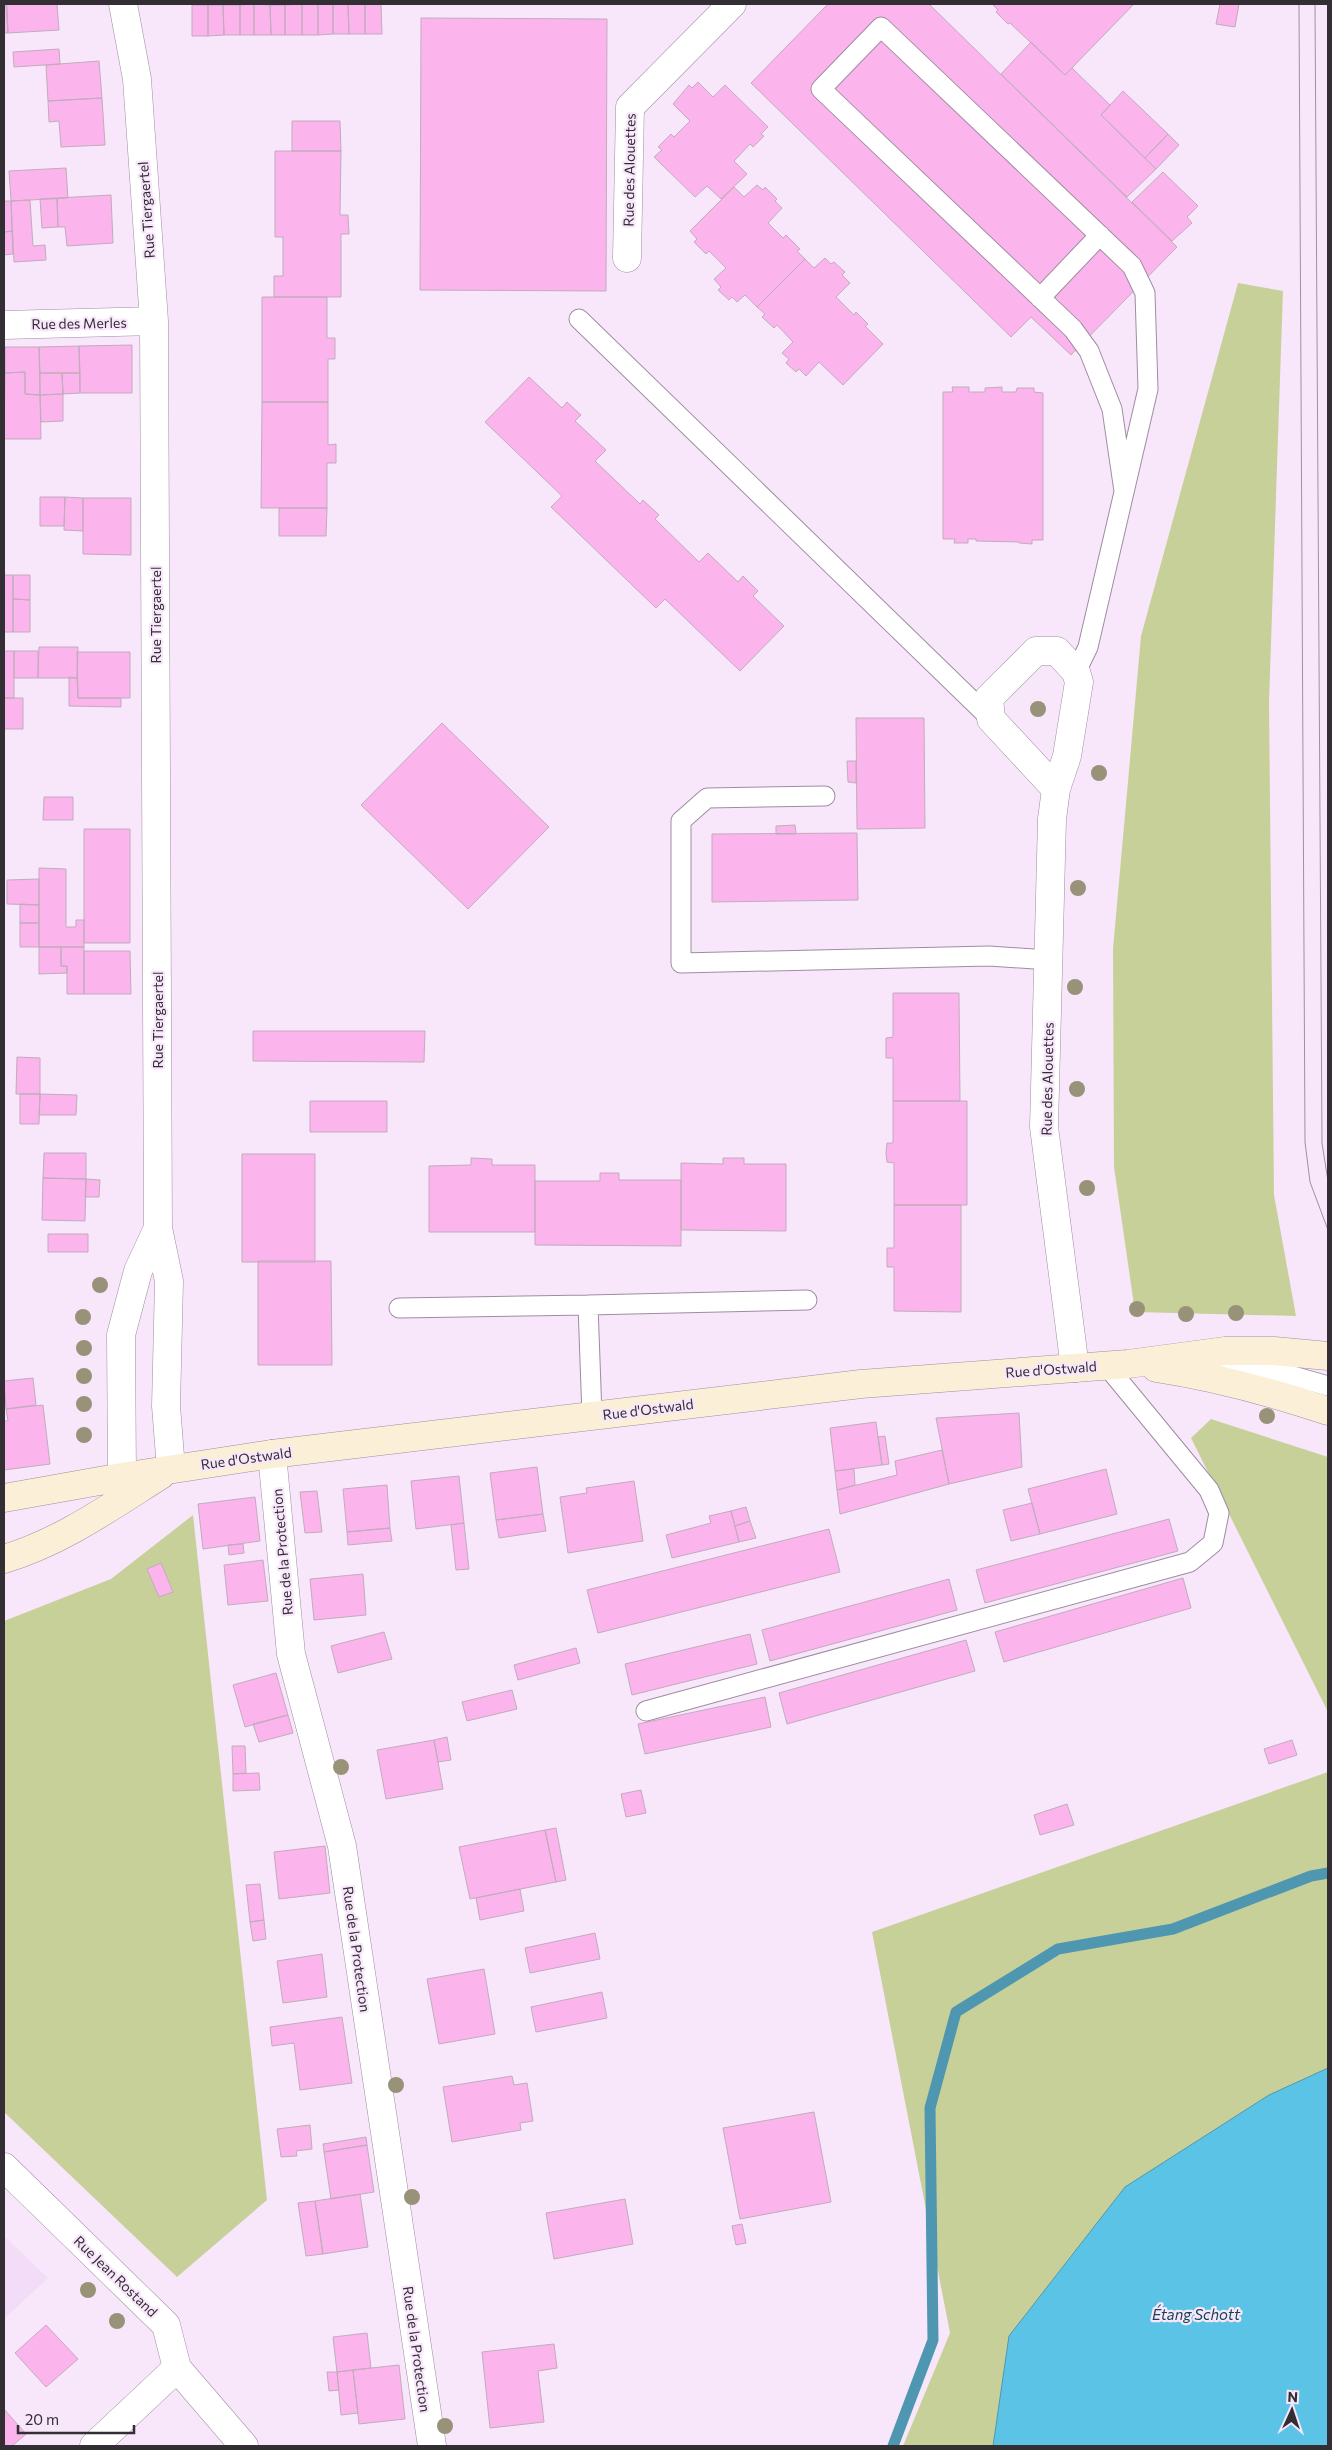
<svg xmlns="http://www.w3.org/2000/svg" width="1332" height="2450" font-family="Commissioner,sans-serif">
<rect width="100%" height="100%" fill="#f8e7fb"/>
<!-- built -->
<path fill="#f3dcf7" d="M4 2236 48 2278 4 2319Z"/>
<!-- green -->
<path fill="#c8d09a" d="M1238 283 1283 291 1269 702 1274 1195 1296 1316 1135 1312 1114 1167 1113 949 1141 636Z
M1211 1419 1328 1457V1712L1191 1438Z
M193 1515 267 2200 177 2277 4 2112V1621L111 1579Z
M1328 1772V2446H903L950 2333 872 1932Z"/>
<!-- water -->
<path fill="#5bc4e6" stroke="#4f97b1" d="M1328 2068V2446H993L1009 2336 1125 2187 1269 2095Z"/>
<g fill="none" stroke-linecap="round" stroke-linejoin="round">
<!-- stream -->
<path stroke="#4f97b1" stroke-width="11" d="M893 2446 933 2340 930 2108 956 2012 1058 1949 1173 1929 1311 1876 1328 1873"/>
</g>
<!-- building -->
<path fill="#fbb4ec" stroke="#c1acbc" d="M6 4H57L59 30 8 33Z
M254 4 270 5 271 35H254Z
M254 4V35H240V5Z
M302 4V35H285V5Z
M302 4H318V35H302Z
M318 4H333V34L318 35Z
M333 4H348L349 34H333Z
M348 4H365V34H349Z
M365 4H381L382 34H365Z
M828 4H929L1177 247 1071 355 1031 317 1011 337 751 83Z
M992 4H1134L1065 75 1010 23 1008 24 996 12 998 10Z
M1220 4H1239L1235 27 1216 24Z
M192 5H208V36H192Z
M208 5H223L224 35 208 36Z
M223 5H240V35H224Z
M270 5H285V35H271Z
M4 6H7L8 33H4Z
M421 18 607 19 606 291 420 290Z
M1031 42 1065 75 1072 68 1110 105 1101 115 1156 169 1127 197 1001 74Z
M59 49 60 64 14 67 13 52Z
M99 61 102 98 48 101 46 65Z
M698 82 713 97 725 85 768 127 761 134 764 136 753 147 750 144 734 161 747 174 721 199 707 186 695 197 654 157 662 150 658 147 671 134 674 137 690 121 673 104 689 85 692 88Z
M1123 91 1168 134 1145 158 1101 115Z
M102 98 105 145 61 147 59 121 49 122 48 101Z
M292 121H340L341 151H292Z
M1168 134 1179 145 1156 169 1145 158Z
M275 151H341L340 215H348L349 234H341V297H274V276H283V237H275Z
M66 168 68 198 11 201 9 171Z
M1163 172 1198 206 1187 217 1192 223 1172 241 1132 202Z
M757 185 763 190 765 187 777 199 775 201 782 208 768 223 783 238 786 235 800 249 797 251 805 259 757 307 745 295 737 302 732 297 729 300 718 290 721 287 714 279 726 268 709 251 706 254 694 242 697 239 690 231 734 187 744 197Z
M111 195 113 243 67 246 65 227H58L57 198Z
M57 198 58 227 42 228 40 199Z
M30 200 33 246 45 245 46 260 14 262 11 201Z
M4 201H11L12 231 4 232Z
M12 231 13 254 4 255V232Z
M825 258 831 264 834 262 845 272 842 275 850 283 836 297 854 315 856 312 868 324 865 326 883 344 843 385 819 362 806 376 799 369 796 372 786 363 789 359 782 353 793 342 777 325 774 328 762 317 765 314 757 307 805 259 814 268Z
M262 297H327V338H335V359H328V402H262Z
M132 345V393H80L79 346Z
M79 346 80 373H40L39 347Z
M5 347H39L40 395 25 394V372L5 373Z
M25 372V394L40 395 41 439H4L5 373Z
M40 373H62L63 394 40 395Z
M62 373H80V393L63 394Z
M529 377 562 408 567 402 581 415 575 421 606 450 595 461 640 504 643 500 659 515 655 519 699 562 708 553 738 582 743 576 758 591 753 596 784 626 740 671 665 599 656 608 551 507 562 496 485 422Z
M952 387H969V392H985V388L1002 387V392H1016L1017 388H1034V392L1043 393V540H1032V544L1019 543V542L976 541V539H968V543H954L955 539H943V392H953Z
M63 394V421L41 422 40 395Z
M262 402H328V445L336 444V463H327V508H261Z
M40 497H65L64 526H40Z
M65 497 83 498V531L64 530Z
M83 498H131V555L83 554Z
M279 508H327L326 536H279Z
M4 575H13V632H4Z
M13 575H30V600L13 599Z
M13 599 30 600V632H13Z
M39 647H78L77 678H38Z
M4 651H14V698H4Z
M14 651H38V678H14Z
M77 652H130V698H78Z
M69 677 77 678 78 698H121V707L69 706Z
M4 698H23V729H4Z
M856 718H924L925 828 857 829Z
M442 723 549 827 468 909 361 805Z
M847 761H856V783L848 782Z
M44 797H73V820H43Z
M795 825 796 834H776V826Z
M84 829H130V943H84Z
M857 833 858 900 712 902V834Z
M39 868 66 869V927H76V920H84V947H39Z
M39 879V905L7 904V880Z
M20 904 39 905V923H20Z
M20 923H39V947H20Z
M39 947H61V966H67V973L39 974Z
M61 947H84V994H67V966H61Z
M84 951H130L131 994H84Z
M893 993H959L960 1101H893V1058H886V1038L893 1037Z
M253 1031H425L424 1062 253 1061Z
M17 1057 40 1058V1094H16Z
M20 1094H40L39 1124H20Z
M40 1094 77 1095 76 1115H39Z
M310 1101H387V1132H310Z
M893 1101H967V1205H894V1163L887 1162 886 1153 887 1143H893Z
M44 1153H86V1179L43 1178Z
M242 1154H315V1262H242Z
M471 1158 492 1159V1165H535V1232H429V1166L471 1165Z
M723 1158H744V1164H786V1231L681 1230V1163L723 1164Z
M600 1173H619V1180H681V1246L535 1245V1181H600Z
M43 1178 86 1179 85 1221 42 1220Z
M86 1179 100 1180 99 1197H85Z
M894 1205H961V1312L894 1311V1267H887V1248H894Z
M48 1234H88V1252H48Z
M258 1261H331L332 1365H258Z
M33 1378 36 1405 6 1409 4 1381Z
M43 1405 50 1464 4 1470V1421H8L6 1409Z
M1019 1413 1022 1467 949 1484 936 1418Z
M876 1422 882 1465 835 1471 830 1428Z
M885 1436 889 1464 882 1465 878 1437Z
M942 1450 949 1484 840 1514 837 1490 897 1475 895 1461Z
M537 1467 543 1514 496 1520 490 1473Z
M854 1469 855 1485 837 1490 835 1471Z
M1106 1469 1117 1514 1040 1534 1028 1489Z
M459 1476 464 1523 416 1529 411 1481Z
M634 1481 643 1541 568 1553 560 1497 587 1493 586 1488Z
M387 1485 390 1528 347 1532 343 1489Z
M317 1491 322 1532 305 1533 300 1492Z
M255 1497 260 1541 203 1549 198 1504Z
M1032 1503 1040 1534 1011 1541 1003 1510Z
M746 1507 750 1521 735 1526 731 1511Z
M731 1511 739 1542 672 1558 666 1535 711 1523 709 1516Z
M543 1514 546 1531 499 1538 496 1520Z
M1169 1519 1178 1551 985 1603 976 1570Z
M750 1521 756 1538 739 1542 735 1526Z
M464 1523 469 1569 456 1570 451 1525Z
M390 1528 392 1541 348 1545 347 1532Z
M829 1529 840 1572 598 1633 587 1590Z
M243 1544 244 1553 229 1555 228 1545Z
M263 1560 268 1601 228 1605 224 1565Z
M161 1563 173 1592 159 1597 147 1569Z
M363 1574 366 1615 314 1620 310 1579Z
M1183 1578 1191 1608 1004 1662 995 1632Z
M949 1579 957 1610 770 1661 762 1630Z
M384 1632 392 1659 338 1673 331 1646Z
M750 1634 757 1664 632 1695 625 1664Z
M966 1640 975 1671 787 1724 779 1693Z
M576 1648 580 1663 518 1680 514 1665Z
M276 1673 288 1715 245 1727 233 1685Z
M512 1690 517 1709 467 1721 462 1702Z
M765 1697 771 1727 645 1754 638 1724Z
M288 1715 293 1733 259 1742 253 1724Z
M447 1737 451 1760 438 1762 434 1740Z
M434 1740 443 1789 386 1799 377 1750Z
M1292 1740 1297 1755 1269 1764 1264 1749Z
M232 1746H245L246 1773 233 1774Z
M259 1773 260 1790 233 1791V1774Z
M641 1790 646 1813 626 1817 621 1794Z
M1067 1804 1074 1825 1040 1835 1034 1815Z
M556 1828 566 1880 556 1882 545 1830Z
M545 1830 556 1882 470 1899 459 1847Z
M325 1846 330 1893 279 1899 274 1852Z
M260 1884 264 1920 250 1922 246 1885Z
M520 1889 524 1911 480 1920 476 1898Z
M264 1920 266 1939 253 1941 250 1922Z
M595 1933 600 1959 530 1973 525 1948Z
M322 1954 327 1997 283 2003 277 1961Z
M484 1969 495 2034 439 2044 427 1979Z
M602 1992 607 2018 536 2032 531 2007Z
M342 2017 352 2083 300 2090 294 2043 272 2046 270 2027Z
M512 2076 514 2085 527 2083 533 2121 520 2123 521 2130 452 2142 443 2087Z
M814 2112 831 2202 740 2219 723 2128Z
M310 2125 312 2149 296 2151 297 2156 281 2157 277 2129Z
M366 2137 367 2145 324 2152 323 2144Z
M367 2145 374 2192 331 2199 324 2152Z
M360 2194 368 2247 323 2254 315 2201Z
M625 2199 633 2244 554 2259 546 2213Z
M315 2201 323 2254 306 2256 298 2203Z
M742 2224 746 2243 736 2245 732 2226Z
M46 2325 78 2359 46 2387 15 2353Z
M367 2333 371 2368 337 2372 333 2337Z
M554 2344 557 2368 538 2371 544 2422 490 2428 482 2352Z
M399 2365 405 2419 359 2424 353 2370Z
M353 2370 358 2413 341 2415 337 2372Z
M327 2372H337L339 2390 329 2391Z
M4 2409 26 2434 12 2446H4Z"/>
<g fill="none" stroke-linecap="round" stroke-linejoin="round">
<!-- lane casing -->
<g stroke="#9e8da0" stroke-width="21">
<path id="lane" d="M1040 298 1100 235
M579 319 991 719
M1076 672 1088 647 1148 389 1145 293 1132 266 881 27 821 89 1073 329 1089 351 1112 409 1124 491
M825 796 707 798 681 821V963L989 956 1049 960
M399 1308 588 1305
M1220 1374 1268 1369 1328 1386
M592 1416 588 1305 807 1300
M646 1711 1190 1562 1213 1543 1219 1513 1209 1490 1106 1365"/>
</g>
<!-- street casing -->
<g stroke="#9e8da0" stroke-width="29">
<path id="street" d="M123 4 137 79 154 321 158 1228 169 1281 166 1406 171 1469
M627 258 630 107 732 4
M4 325 154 321
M1056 789 991 719 989 698 1036 651H1057L1076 672 1079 682 1067 756 1056 789 1052 819 1044 1127 1075 1368
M272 1454 291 1654 342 1846 432 2446
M122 1477 121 1335 138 1271 158 1228
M4 2167 166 2325 177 2368 244 2446
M94 2446 177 2368"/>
</g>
<!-- secondary casing -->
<g stroke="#9e8da0" stroke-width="29">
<path id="secondary" d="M1156 1368C1216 1377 1271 1392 1328 1411
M4 1498 122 1477 272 1454 861 1384 1128 1364 1225 1351H1274L1328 1356
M4 1559C61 1542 110 1507 161 1475"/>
</g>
<!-- lane -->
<use href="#lane" stroke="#fff" stroke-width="19"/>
<!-- street -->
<use href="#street" stroke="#fff" stroke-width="28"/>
<!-- secondary -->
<use href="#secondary" stroke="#fbf0d7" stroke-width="28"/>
<!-- tram -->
<path stroke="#9d919f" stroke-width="1" d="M1299 4 1305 1142 1310 1182 1328 1230
M1315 4 1322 1143 1328 1181"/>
</g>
<!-- trees -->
<g fill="#979278">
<circle cx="1038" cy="709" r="8"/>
<circle cx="1099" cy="773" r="8"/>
<circle cx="1078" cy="888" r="8"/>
<circle cx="1075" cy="987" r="8"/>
<circle cx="1077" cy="1089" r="8"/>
<circle cx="1087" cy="1188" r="8"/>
<circle cx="100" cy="1285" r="8"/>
<circle cx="1137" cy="1309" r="8"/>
<circle cx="1236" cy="1313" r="8"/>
<circle cx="1186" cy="1314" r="8"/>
<circle cx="83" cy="1317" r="8"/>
<circle cx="84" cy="1348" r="8"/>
<circle cx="84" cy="1376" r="8"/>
<circle cx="84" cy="1404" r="8"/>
<circle cx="1267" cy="1416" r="8"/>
<circle cx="84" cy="1435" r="8"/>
<circle cx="341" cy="1767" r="8"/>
<circle cx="396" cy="2085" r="8"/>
<circle cx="412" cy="2197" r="8"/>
<circle cx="88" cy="2290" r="8"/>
<circle cx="117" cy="2321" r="8"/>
<circle cx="445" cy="2426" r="8"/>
</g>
<g text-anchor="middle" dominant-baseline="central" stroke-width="4.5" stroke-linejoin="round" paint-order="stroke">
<!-- street labels -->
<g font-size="14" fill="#332d34" stroke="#f8e7fb">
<text transform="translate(629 170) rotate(-89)">Rue des Alouettes</text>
<text transform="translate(146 210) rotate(-94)">Rue Tiergaertel</text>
<text transform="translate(79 323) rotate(-1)">Rue des Merles</text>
<text transform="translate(155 615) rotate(-90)">Rue Tiergaertel</text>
<text transform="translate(157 1020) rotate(-90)">Rue Tiergaertel</text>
<text transform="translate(1047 1079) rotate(-89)">Rue des Alouettes</text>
<text transform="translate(1051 1369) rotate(-4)">Rue d'Ostwald</text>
<text transform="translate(648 1409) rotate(-7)">Rue d'Ostwald</text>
<text transform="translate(246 1458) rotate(-8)">Rue d'Ostwald</text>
<text transform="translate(282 1552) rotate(-95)">Rue de la Protection</text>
<text transform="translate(357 1949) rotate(82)">Rue de la Protection</text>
<text transform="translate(116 2276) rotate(44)">Rue Jean Rostand</text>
<text transform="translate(417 2349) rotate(82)">Rue de la Protection</text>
</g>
<!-- water labels -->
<g font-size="15" font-style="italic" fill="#144352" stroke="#f8e7fb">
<text x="1196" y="2314">Étang Schott</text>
</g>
</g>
<!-- border -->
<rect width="1332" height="2450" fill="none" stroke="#332d34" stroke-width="10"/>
<!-- north arrow -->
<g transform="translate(1292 2410) rotate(3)" stroke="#f8e7fb" stroke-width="4" paint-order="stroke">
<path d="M0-4L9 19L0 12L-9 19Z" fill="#332d34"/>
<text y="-8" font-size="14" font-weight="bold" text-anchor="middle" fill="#332d34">N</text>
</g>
<!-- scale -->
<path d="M18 2425v8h116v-8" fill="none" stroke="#332d34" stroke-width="2.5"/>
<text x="25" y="2425" font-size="15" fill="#332d34" stroke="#f8e7fb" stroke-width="4" paint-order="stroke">20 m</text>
</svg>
